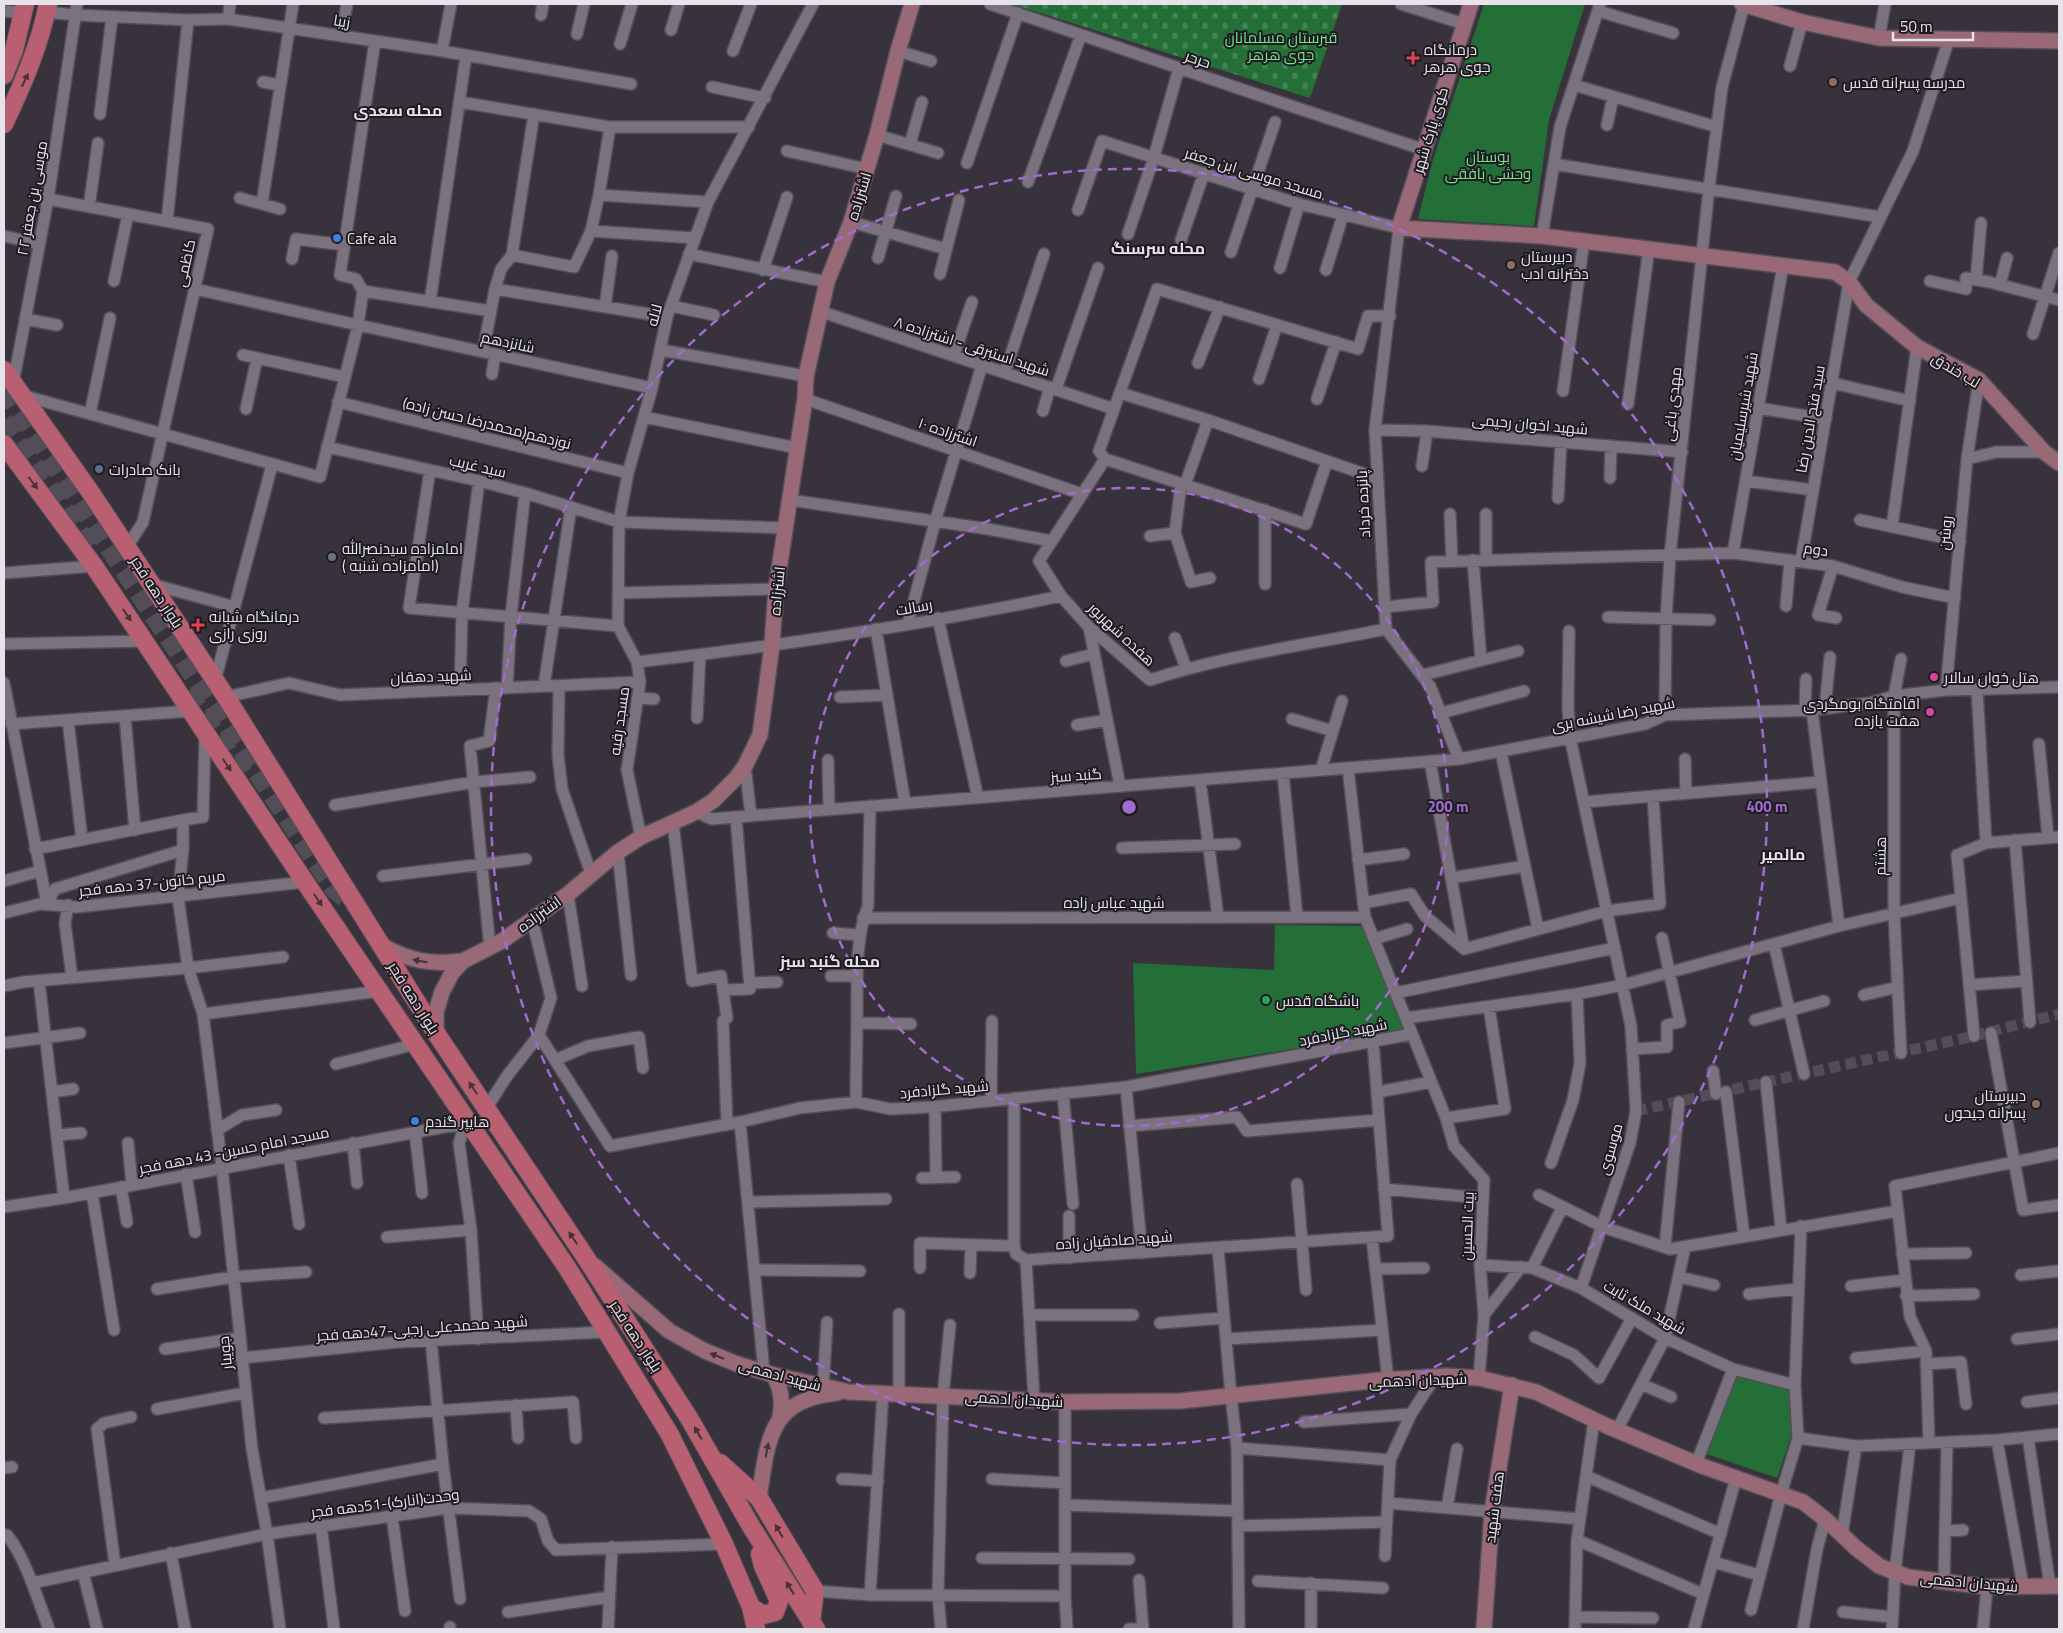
<svg xmlns="http://www.w3.org/2000/svg" width="2063" height="1633" font-family="'Titillium Web',Cairo,sans-serif">
<defs>
<pattern id="cemetery-stones" width="16" height="16" patternUnits="userSpaceOnUse" patternTransform="scale(1.25)"><rect width="16" height="16" fill="#236f37"/><path d="M2 7V4a2 2 0 0 1 4 0v3zM10 15v-3a2 2 0 0 1 4 0v3z" fill="#438354"/></pattern>
</defs>
<rect width="100%" height="100%" fill="#38323c"/>
<!-- green -->
<path fill="#236f37" d="M1484 4H1585L1549 120 1534 226 1418 219 1432 163Z
M1275 925 1366 926 1410 1030 1136 1074 1133 963 1274 970Z
M1732 1374 1790 1390 1791 1436 1777 1478 1701 1452Z"/>
<!-- cemetery -->
<path fill="url(#cemetery-stones)" d="M1012 4H1342L1310 98Z"/>
<g fill="none" stroke-linecap="round" stroke-linejoin="round">
<!-- street-tunnel -->
<path stroke="#524d56" stroke-width="11" stroke-dasharray="11 5.5" stroke-linecap="butt" d="M1636 1111 1974 1036 2059 1014"/>
<!-- primary-tunnel -->
<path stroke="#524d56" stroke-width="18" stroke-dasharray="18 9" stroke-linecap="butt" d="M4 390 334 890 356 907
M4 420 91 548
M188 692 244 773"/>
<!-- street casing -->
<g stroke="#534e57" stroke-width="14">
<path id="street" d="M990 4 1282 103 1425 150
M1401 4 1464 24
M4 11 23 13
M1598 11 1673 33
M46 12 75 15 188 20 228 19 442 51 631 84
M541 15 543 4
M228 19 230 4
M671 30 679 4
M577 34 584 4
M341 36 347 4
M1879 38 1885 4
M620 44 632 4
M442 51 451 4
M733 51 751 4
M898 51 931 61
M1790 66 1802 22
M263 82 280 85
M1574 85 1717 127
M712 87 765 98
M460 102 610 127H749
M100 114 112 17
M1607 125 1613 97
M877 135 938 153
M910 144 922 102
M787 151 867 169
M967 163 1018 13
M1554 164 1880 217
M1028 182 1081 35
M599 195 708 202
M240 198 280 209
M48 199 208 229 143 522 127 547
M262 204 293 4
M89 207 98 143
M1078 210 1102 141 1299 204 1399 228 1375 430 1386 629 1430 686 1459 759
M167 221 188 20
M851 222 946 249
M591 231 599 195 610 127
M1128 234 1154 157 1179 68
M4 236 39 244
M1542 236 1560 127 1600 4
M1181 240 1204 173
M1231 252 1275 122
M689 254 827 282
M512 255 574 267 591 231 695 238
M878 258 896 196
M292 259 296 239 344 245
M1280 268 1299 204
M763 270 787 197
M1326 270 1343 215
M940 274 959 200
M1976 280 1981 223
M114 281 128 214
M1930 281 1966 289V278L1989 282 2059 300
M2000 285 2007 258
M195 289 358 325 652 388
M495 289 667 317
M363 291 491 311
M430 302 466 56
M671 306 714 315
M605 307 612 256
M819 311 1114 409
M25 319 57 325
M2033 334 2059 253
M661 350 806 376
M483 352 495 289 501 269 512 255 534 114
M243 355 345 377
M954 355 972 302
M1198 363 1220 307
M1005 372 1044 254
M492 374 495 354
M1259 379 1277 325
M1832 383 1910 401
M13 384 48 199 77 4
M1056 389 1098 268
M1563 391 1584 241
M1120 393 1208 420 1376 478
M21 395 320 477 358 325 363 291 356 279 340 275 375 41
M805 399 1082 494
M1317 399 1336 342
M338 402 628 473
M1628 404 1649 248
M1758 408 1826 419
M246 409 257 358
M1043 411 1050 387
M90 414 110 318
M644 417 797 448
M1375 430 1427 431 1682 452
M327 447 479 481 525 493 619 522 786 528
M1105 459 1039 561 1061 596 1089 627 1150 680C1227 655 1307 645 1386 629
M1105 459 1099 451 1157 289 1358 349 1368 316H1390
M1105 459 1306 524 1327 461
M1967 459 1996 452H2044
M1422 466 1427 431
M430 470 409 608 618 626
M1610 478 1611 446
M1746 481 1813 490
M1181 484 1175 533 1191 582 1210 578
M1185 485 1208 420
M1558 498 1561 442
M790 500 988 529 1051 541
M1265 510V584
M1450 514 1452 561
M1486 514V560
M1860 520 1960 541
M1892 527 1917 347
M1150 536 1175 533
M1733 553 1783 265
M1473 560 1481 660
M1801 561 1849 282 1913 151 1949 39
M1833 566 1818 615 1836 618
M4 573 94 566
M151 584 235 607
M618 593 776 589
M1786 606 1790 560
M1385 607 1433 602 1431 562 1733 553 1833 566 1902 587 1955 598
M1608 617 1710 620
M938 618 978 798
M908 623 935 522 982 365
M1089 627 1120 786
M876 629 905 803
M1569 631 1568 707 1570 737 1631 1026 1636 1111 1630 1143 1581 1288
M1175 638 1186 668
M4 644 145 641
M1901 659 1894 696V913L1901 1053
M1066 661 1094 654
M637 662C779 646 921 625 1061 596
M1423 675 1518 651
M215 681 272 465
M4 683 47 904
M544 686 571 507
M559 686 558 755 562 789 591 874
M507 688 511 616 525 493
M1977 689 1986 843
M460 690 462 612 479 481
M1946 690 1967 459 1979 380
M226 697 289 683 340 695 640 682
M840 697 887 695
M638 698 654 699
M1825 708 1830 657
M1812 710 1839 926
M1805 711 1806 679
M1441 713 1524 691
M1665 715 1666 619 1670 556 1709 188 1722 87 1744 5
M125 716 135 830
M697 718 700 655
M1292 719 1333 731
M68 720 82 840
M11 724 191 711
M1077 725 1107 720
M205 734 203 817 183 820V850L178 897 188 968 203 1014 222 1167 252 1449 267 1534 280 1629
M2039 744 2048 837
M1501 752 1538 929
M1685 759 1686 793
M828 760 829 809
M1430 761 1464 949
M745 766 751 816
M1348 768 1365 917 1446 1118 1454 1146 1484 1180 1480 1265 1484 1315 1479 1378
M1321 770 1342 701
M1283 773 1297 917
M1200 780 1218 917
M1584 802 1820 782
M335 805 474 782 530 777
M696 812 712 819 736 817 1459 759 1645 724 1665 715 1812 710 1870 703 1894 696 1946 690 2059 687
M673 823 692 981 721 976 727 1018
M641 837 627 770 640 682 637 662 618 626 619 522 628 473 652 388 667 317 708 202 813 4
M2015 840 2030 1022
M1122 848 1235 844
M35 849 183 820
M618 852 631 975
M1358 860 1404 854
M383 876 526 859
M1451 878 1525 866
M4 881 40 871
M568 894 582 986
M1363 903 1411 894 1425 916 1464 949 1607 911 1660 904 1653 796
M47 904 55 889 183 850
M68 905 65 923 72 978
M4 913 40 904 77 907 305 882
M863 918 1365 917
M833 933 860 935
M1374 939 1407 929
M1774 944 1804 1074
M490 948 470 746 489 741 496 688
M831 976H857
M39 981 64 1198
M750 983 777 982
M1969 985 2027 981
M4 986 23 982 188 968 283 957
M723 990 750 989 736 817
M1395 993 1615 948
M1864 995 1898 987
M203 1014 380 991
M1406 1018 1577 994 1623 985 1839 926 1961 898
M1755 1020 1824 1001
M723 1021 727 1125
M857 1023 911 1024
M1991 1033 2023 1210 2059 1205
M539 1035 610 1146 740 1122 800 1108 856 1102 890 1109 931 1107 1126 1087 1412 1034
M1974 1036 1957 855 1986 843 2059 837
M4 1043 80 1033
M1632 1049 1667 1047V1025L1680 1022 1662 938
M555 1060 588 1046 639 1037 643 1068
M336 1064 416 1044
M1713 1071 1716 1094
M1766 1082 1781 1229
M1126 1087 1142 1253
M52 1092 73 1089
M1378 1092 1431 1082
M1726 1092 1744 1236
M1063 1093 1073 1204
M1014 1098V1246L1016 1254 1026 1260 1388 1236 1373 1041
M991 1101 992 1021
M856 1102C856 1070 857 1038 857 1005 857 972 856 937 868 906L870 806
M935 1107 936 1177
M486 1109 507 1076 539 1035 551 998 532 919
M1446 1118 1505 1109 1489 1007
M740 1122 764 1372
M470 1124 462 1134 459 1143 471 1230 478 1339
M1129 1126 1237 1117 1247 1131 1379 1120
M217 1130 242 1115 276 1110
M415 1132 422 1193
M57 1135 81 1133
M128 1143 132 1185
M353 1143 357 1183
M289 1155 299 1224
M1551 1163 1573 1100 1580 1063 1577 994
M186 1174 195 1232
M922 1178 955 1177
M1297 1184 1306 1290
M121 1187 127 1222
M1384 1189 1483 1198
M92 1193 114 1330
M1539 1195 1603 1227 1670 1249 1898 1211
M748 1202 886 1199
M4 1207 64 1198 444 1127 470 1124
M1069 1216V1258
M387 1237 471 1230
M1372 1238 1388 1380
M1665 1247 1679 1102
M1218 1248 1231 1396 1237 1448 1239 1629
M1902 1254 1966 1253
M1026 1260 1034 1400
M1480 1265 1532 1268 1581 1288 1665 1338 1733 1369 1795 1385
M920 1268V1243L1014 1246
M1532 1268 1562 1208
M1376 1269 1424 1268
M754 1270 860 1271
M970 1273 971 1246
M2021 1275 2059 1271
M1679 1277 1714 1285
M1851 1286 1905 1280
M157 1289 233 1277 306 1272
M1749 1294 1798 1289
M1906 1296 1974 1294
M899 1314V1394
M1029 1315H1133
M1484 1315 1521 1267
M1160 1323 1224 1318
M1535 1337 1574 1355 1599 1378 1632 1318
M1226 1339 1382 1330
M2017 1339 2059 1334
M431 1340 443 1464 460 1599
M165 1349 239 1338
M241 1358 398 1342 606 1332
M1856 1358 1926 1351
M1926 1364 1961 1362 1966 1404
M1641 1384 1671 1397
M823 1387 827 1322
M1065 1402V1596L1067 1629
M2027 1402 2059 1398
M516 1405 518 1438
M157 1409 245 1393
M324 1418 573 1402 576 1438
M1304 1422 1411 1414
M1617 1430 1665 1338 1685 1247
M2028 1437 2050 1586
M1798 1438 1856 1446 1997 1440 2059 1434
M1997 1440 2023 1586
M1929 1443 1926 1351 1910 1317 1895 1186 2059 1153
M1237 1448 1390 1460
M1696 1464 1733 1369
M4 1468 12 1467
M1586 1476 1721 1534
M842 1479 878 1481
M992 1479 1065 1483
M261 1498 443 1464
M1388 1503 1580 1519
M1065 1505 1238 1511
M1447 1508 1457 1449
M392 1516 405 1611
M321 1525 334 1629
M1238 1526 1387 1522
M1945 1531 1963 1530
M4 1535H7C26 1558 38 1601 49 1629
M1842 1535 1856 1446
M1577 1540 1703 1594
M171 1553 185 1629
M1385 1556 1390 1460 1411 1414 1435 1377
M982 1558 1129 1559
M1713 1562 1759 1575
M115 1565 97 1429 104 1423 131 1417
M83 1572 97 1629
M1258 1581 1383 1588
M1944 1582 1947 1443
M32 1583 267 1534 449 1508 529 1511 541 1519 548 1541 556 1550 724 1544
M1311 1583V1629
M815 1591 870 1595 1065 1596
M870 1595 883 1393
M1751 1610 1781 1494 1798 1438 1795 1385 1801 1226
M508 1612 609 1597
M1843 1612 1892 1617
M1575 1617 1653 1618
M450 1627V1629
M608 1629 612 1547
M941 1629 938 1595 943 1396 950 1325
M1129 1629H1143L1139 1580
M1575 1629 1577 1540 1594 1420
M1694 1629 1736 1478
M1803 1629 1817 1549 1825 1519
M1892 1629 1895 1572 1910 1444
M1983 1629 1987 1587"/>
</g>
<!-- secondary casing -->
<g stroke="#534e57" stroke-width="18">
<path id="secondary" d="M1471 4 1399 228 1542 236 1835 272 1849 282 1866 305 1917 347 1979 380 2044 452 2059 463
M1742 4 1802 22 1879 38 2059 41
M381 945C410 961 430 965 463 961
M436 1033V1012L442 992 452 973 463 961 502 941 568 894 618 852 641 837 696 812 713 801 736 778 745 766 760 735 772 645 776 589 805 399 806 376 827 282 851 222 877 135 898 51 912 4
M595 1266 669 1331 705 1351 737 1364 774 1375 849 1392 1065 1402 1180 1401 1381 1380 1446 1376 1479 1378 1536 1392 1607 1426 1702 1466 1803 1502 1825 1519 1856 1548 1879 1566 1908 1577 1987 1587 2059 1586
M774 1375C781 1390 783 1401 780 1417
M759 1498C768 1440 768 1400 837 1393
M1484 1629 1492 1512 1512 1385"/>
</g>
<!-- primary casing -->
<g stroke="#534e57" stroke-width="20">
<path id="primary" d="M4 75 14 50 25 4
M4 124C23 84 39 47 48 4
M4 370 91 493 226 697 436 1033 586 1258 689 1418 752 1528 816 1629
M4 444 94 566 305 882 568 1269 669 1433 724 1544 751 1607 756 1629
M720 1463 759 1498 815 1591 811 1622
M751 1607 763 1615 775 1612 779 1601 763 1566 760 1554"/>
</g>
<!-- street -->
<use href="#street" stroke="#7a727f" stroke-width="11"/>
<!-- secondary -->
<use href="#secondary" stroke="#996978" stroke-width="15"/>
<!-- primary -->
<use href="#primary" stroke="#b86071" stroke-width="18"/>
</g>
<!-- one-way arrows -->
<defs><path id="oneway-solid" d="M-6-.8H1V-3.2L6.5 0L1 3.2V.8H-6Z" transform="scale(1.25)"/></defs>
<g fill="#4c3038">
<use href="#oneway-solid" transform="translate(25 80) rotate(-65)"/>
<use href="#oneway-solid" transform="translate(33 483) rotate(53)"/>
<use href="#oneway-solid" transform="translate(127 615) rotate(56)"/>
<use href="#oneway-solid" transform="translate(227 765) rotate(56)"/>
<use href="#oneway-solid" transform="translate(318 900) rotate(56)"/>
<use href="#oneway-solid" transform="translate(473 1088) rotate(-124)"/>
<use href="#oneway-solid" transform="translate(573 1238) rotate(-124)"/>
<use href="#oneway-solid" transform="translate(698 1433) rotate(-120)"/>
<use href="#oneway-solid" transform="translate(779 1531) rotate(-121)"/>
<use href="#oneway-solid" transform="translate(790 1588) rotate(-122)"/>
</g>
<g fill="#43323a">
<use href="#oneway-solid" transform="translate(420 961) rotate(-169)"/>
<use href="#oneway-solid" transform="translate(717 1356) rotate(-158)"/>
<use href="#oneway-solid" transform="translate(767 1450) rotate(-79)"/>
</g>
<!-- distance rings -->
<g fill="none" stroke="#a16cce" stroke-width="2.5" stroke-dasharray="9 6">
<circle cx="1129" cy="807" r="319"/>
<circle cx="1129" cy="807" r="638"/>
</g>
<!-- markers -->
<g fill="#e0444e" stroke="#1e1b20" stroke-width="2">
<path d="M1410.5 50.5h5v5h5v5h-5v5h-5v-5h-5v-5h5z"/>
<path d="M195.5 617.5h5v5h5v5h-5v5h-5v-5h-5v-5h5z"/>
</g>
<g fill="#8d6e63" stroke="#1e1b20" stroke-width="2">
<circle cx="1833" cy="82" r="5"/>
<circle cx="1511" cy="265" r="5"/>
<circle cx="2036" cy="1104" r="5"/>
</g>
<g fill="#3f7fe0" stroke="#1e1b20" stroke-width="2">
<circle cx="337" cy="238" r="5"/>
<circle cx="415" cy="1121" r="5"/>
</g>
<circle fill="#5c6f8a" stroke="#1e1b20" stroke-width="2" cx="99" cy="469" r="5"/>
<circle fill="#6b7280" stroke="#1e1b20" stroke-width="2" cx="332" cy="557" r="5"/>
<g fill="#d1479c" stroke="#1e1b20" stroke-width="2">
<circle cx="1934" cy="677" r="5"/>
<circle cx="1930" cy="712" r="5"/>
</g>
<circle fill="#2e9e5b" stroke="#1e1b20" stroke-width="2" cx="1266" cy="1000" r="5"/>
<g text-anchor="middle" dominant-baseline="central" stroke-width="4" stroke-linejoin="round" paint-order="stroke">
<!-- street labels -->
<g font-size="15" fill="#e7e3ea" stroke="#1e1b20">
<text transform="translate(342 21) rotate(9)">زیبا</text>
<text transform="translate(1198 59) rotate(19)">حرحر</text>
<text transform="translate(1430 130) rotate(-73)">کوی پارک شهر</text>
<text transform="translate(1254 173) rotate(17)">مسجد موسی ابن جعفر</text>
<text transform="translate(859 196) rotate(-73)">اشترزاده</text>
<text transform="translate(32 198) rotate(-80)">موسی بن جعفر ۲۲</text>
<text transform="translate(185 263) rotate(-78)">کاظمی</text>
<text transform="translate(654 315) rotate(-75)">لاله</text>
<text transform="translate(508 342) rotate(12)">شانزدهم</text>
<text transform="translate(972 346) rotate(18)">شهید استبرقی - اشترزاده ۸</text>
<text transform="translate(1956 370) rotate(31)">لب خندق</text>
<text transform="translate(1672 404) rotate(-84)">مهدی باغی</text>
<text transform="translate(1743 406) rotate(-80)">شهید شیرسلیمیان</text>
<text transform="translate(1810 419) rotate(-80)">سید فتح الدین رضا</text>
<text transform="translate(487 423) rotate(14)">نوزدهم(محمدرضا حسن زاده)</text>
<text transform="translate(1530 424) rotate(5)">شهید اخوان رحیمی</text>
<text transform="translate(948 432) rotate(19)">اشترزاده ۱۰</text>
<text transform="translate(478 466) rotate(13)">سید غریب</text>
<text transform="translate(1363 504) rotate(-93)">پانزده خرداد</text>
<text transform="translate(1945 533) rotate(-85)">روشن</text>
<text transform="translate(1816 549) rotate(8)">دوم</text>
<text transform="translate(777 591) rotate(-84)">اشترزاده</text>
<text transform="translate(157 592) rotate(57)">بلوار دهه فجر</text>
<text transform="translate(914 607) rotate(-10)">رسالت</text>
<text transform="translate(1122 634) rotate(43)">هفده شهریور</text>
<text transform="translate(431 676) rotate(-2)">شهید دهقان</text>
<text transform="translate(1613 714) rotate(-11)">شهید رضا شیشه بری</text>
<text transform="translate(619 721) rotate(-82)">مسجد رقیه</text>
<text transform="translate(1076 775) rotate(-4)">گنبد سبز</text>
<text transform="translate(1880 856) rotate(-89)">هشتم</text>
<text transform="translate(152 883) rotate(-6)">مریم خاتون-37 دهه فجر</text>
<text x="1114" y="902">شهید عباس زاده</text>
<text transform="translate(539 914) rotate(-36)">اشترزاده</text>
<text transform="translate(414 998) rotate(58)">بلوار دهه فجر</text>
<text transform="translate(1343 1032) rotate(-11)">شهید گلزادفرد</text>
<text transform="translate(944 1089) rotate(-5)">شهید گلزادفرد</text>
<text transform="translate(1610 1149) rotate(-74)">موسوی</text>
<text transform="translate(234 1150) rotate(-11)">مسجد امام حسین- 43 دهه فجر</text>
<text transform="translate(1467 1226) rotate(-88)">بیت الحسین</text>
<text transform="translate(1114 1240) rotate(-4)">شهید صادقیان زاده</text>
<text transform="translate(1645 1307) rotate(30)">شهید ملک ثابت</text>
<text transform="translate(422 1328) rotate(-4)">شهید محمدعلی رجبی-47دهه فجر</text>
<text transform="translate(636 1336) rotate(57)">بلوار دهه فجر</text>
<text transform="translate(225 1353) rotate(-96)">جویبار</text>
<text transform="translate(780 1375) rotate(15)">شهید ادهمی</text>
<text transform="translate(1418 1380) rotate(-2)">شهیدان ادهمی</text>
<text transform="translate(1014 1399) rotate(3)">شهیدان ادهمی</text>
<text transform="translate(385 1503) rotate(-7)">وحدت(انارک)-51دهه فجر</text>
<text transform="translate(1494 1507) rotate(-83)">هفت شهید</text>
<text transform="translate(1969 1582) rotate(5)">شهیدان ادهمی</text>
</g>
<!-- park labels -->
<g font-size="15" fill="#78e18c" stroke="#1e1b20">
<text x="1281" y="37">قبرستان مسلمانان<tspan x="1281" dy="17">جوی هرهر</tspan></text>
<text x="1488" y="156">بوستان<tspan x="1488" dy="17">وحشی بافقی</tspan></text>
</g>
<!-- poi labels -->
<g font-size="15" fill="#e7e3ea" stroke="#1e1b20" text-anchor="start">
<text x="1424" y="49">درمانگاه<tspan x="1424" dy="17">جوی هرهر</tspan></text>
<text x="1843" y="82">مدرسه پسرانه قدس</text>
<text x="347" y="238">Cafe ala</text>
<text x="1521" y="256">دبیرستان<tspan x="1521" dy="17">دخترانه ادب</tspan></text>
<text x="109" y="469">بانک صادرات</text>
<text x="342" y="548">امامزاده سیدنصرالله<tspan x="342" dy="17">( امامزاده شنبه)</tspan></text>
<text x="209" y="616">درمانگاه شبانه<tspan x="209" dy="17">روزی رازی</tspan></text>
<text x="1944" y="677">هتل خوان سالار</text>
<text x="1920" y="703" text-anchor="end">اقامتگاه بومگردی<tspan x="1920" dy="17">هفت یازده</tspan></text>
<text x="1276" y="1000">باشگاه قدس</text>
<text x="2026" y="1095" text-anchor="end">دبیرستان<tspan x="2026" dy="17">پسرانه جیحون</tspan></text>
<text x="425" y="1121">هایپر گندم</text>
</g>
<!-- neighbourhood labels -->
<g font-size="16" font-weight="bold" fill="#e7e3ea" stroke="#1e1b20">
<text x="398" y="110">محله سعدی</text>
<text x="1158" y="248">محله سرسنگ</text>
<text x="1783" y="854">مالمیر</text>
<text x="830" y="961">محله گنبد سبز</text>
</g>
</g>
<circle cx="1129" cy="807" r="8" fill="#a16cce" stroke="#1e1b20" stroke-width="2.5"/>
<g font-size="15" text-anchor="middle" font-weight="bold" fill="#a16cce" stroke="#1e1b20" stroke-width="4" stroke-linejoin="round" paint-order="stroke">
<text x="1448" y="812">200 m</text>
<text x="1767" y="812">400 m</text>
</g>
<!-- border -->
<rect width="2063" height="1633" fill="none" stroke="#e7e3ea" stroke-width="10"/>
<!-- scale -->
<path d="M1893 32v8h80v-8" fill="none" stroke="#e7e3ea" stroke-width="2.5"/>
<text x="1900" y="32" font-size="15" fill="#e7e3ea" stroke="#1e1b20" stroke-width="4" paint-order="stroke">50 m</text>
</svg>
